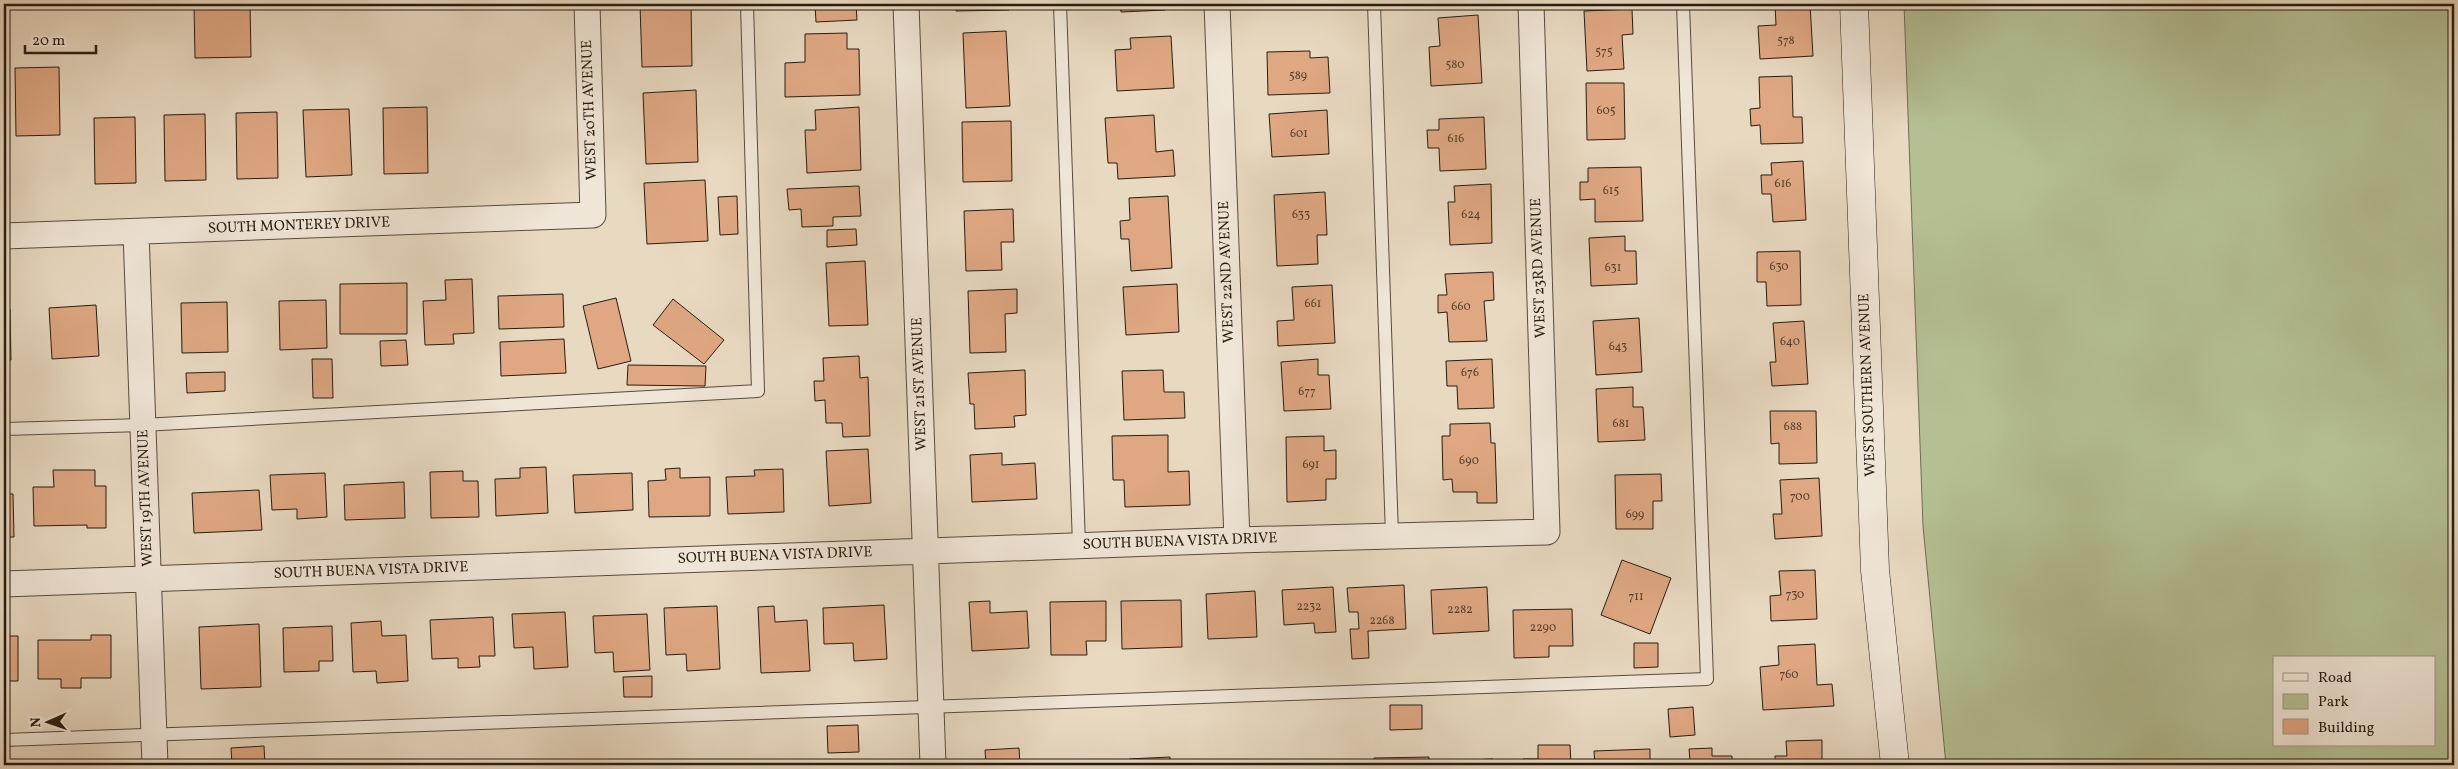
<svg xmlns="http://www.w3.org/2000/svg" width="2458" height="769" font-family="Vollkorn,serif">
<rect width="100%" height="100%" fill="#e8d9c1"/>
<filter id="stains"><feTurbulence type="fractalNoise" baseFrequency=".004" numOctaves="4"/><feColorMatrix values="0 0 0 0 .2 0 0 0 0 .09 0 0 0 0 .02 0 0 0 .5 -.17"/></filter>
<radialGradient id="worn" r=".72"><stop offset=".6" stop-color="#630" stop-opacity="0"/><stop offset="1" stop-color="#630" stop-opacity=".3"/></radialGradient>
<!-- green -->
<path fill="#b4c094" stroke="#6e6e52" fill-rule="evenodd" d="M1904 4H2454V765H1946L1923 526ZM2274 658H2434V745H2274Z"/>
<!-- building -->
<path fill="#dfa883" stroke="#271d11" d="M194 4H250L251 57 195 58Z
M640 4H691L692 66 642 67Z
M805 4H856L857 20 816 22 815 5Z
M956 4H1009V10L956 11Z
M1120 4H1165V10L1121 12Z
M1269 4H1309V7L1269 9Z
M1775 4H1810L1813 56 1760 59 1758 26 1776 25Z
M1632 9 1633 34 1622 35 1624 69 1587 71 1584 11Z
M1478 15 1482 83 1431 86 1429 47 1440 46 1438 18Z
M1006 31 1010 106 966 108 963 33Z
M847 33V49H859L860 95 785 97V63L805 62V34Z
M1171 36 1174 88 1117 91 1115 50 1131 49 1130 38Z
M1310 51V58L1328 57 1330 93 1268 95 1267 52Z
M59 67 60 135 16 136 15 68Z
M1792 76 1793 117H1802L1803 143 1761 144 1760 125 1751 126 1750 109 1760 108 1759 77Z
M1586 83H1624L1625 139 1587 140Z
M696 90 698 162 646 164 643 93Z
M427 107 428 173 384 174 383 108Z
M859 107 861 170 807 173 805 130H816L815 110Z
M349 109 352 175 306 177 303 110Z
M1327 110 1329 154 1272 157 1269 114Z
M277 112 278 178 237 179 236 113Z
M205 114 206 180 165 181 164 115Z
M1154 115 1156 152 1173 150 1175 176 1118 179 1117 163H1108L1105 118Z
M135 117 136 183 95 184 94 118Z
M1484 117 1486 169 1440 171 1439 148H1428L1427 130H1439V119Z
M1011 121 1012 181 963 182 962 122Z
M1803 161 1806 220 1773 222 1771 194H1762L1761 175H1772L1771 163Z
M1641 167 1643 221 1595 222V199L1580 200V182H1588V168Z
M705 180 708 241 647 244 644 183Z
M1491 184 1492 243 1450 245 1448 202H1455L1454 186Z
M859 186 861 216 833 217V226L802 227 801 209 789 210 787 189Z
M1325 192 1327 235H1317L1318 264 1277 266 1274 195Z
M737 196 738 234 720 235 718 197Z
M1168 196 1172 268 1131 271 1129 239H1121L1120 221 1130 220 1129 198Z
M1013 209 1014 242H1001L1002 270 966 271 964 211Z
M856 229 857 245 827 247V230Z
M1625 236V251H1636L1637 284 1591 286 1589 238Z
M1800 251 1801 305 1767 306 1766 282H1757V252Z
M865 261 868 325 829 326 826 263Z
M1493 272 1494 300 1484 301 1487 341 1449 342 1447 312 1438 313V295H1447L1445 274Z
M472 279 474 333 453 334 454 344 425 345 423 301 446 300 445 280Z
M407 283V334H340V284Z
M1177 284 1179 332 1126 335 1123 287Z
M1332 285 1335 343 1278 346 1277 321 1294 320 1292 287Z
M1017 289V313L1005 314 1006 352 970 353 968 291Z
M563 294 564 327 499 329 498 296Z
M616 298 631 361 598 369 583 306Z
M673 299 724 340 704 364 653 325Z
M326 300 327 348 280 350 279 301Z
M227 302 228 352 182 353 181 303Z
M96 305 99 356 52 359 49 308Z
M4 309H10L11 360H4Z
M1639 318 1642 372 1596 375 1593 321Z
M1804 321 1808 384 1772 386 1770 362H1776L1773 323Z
M564 339 566 373 501 376 500 342Z
M406 340 408 365 381 366 380 341Z
M859 356 860 378 868 377 870 436 843 437 842 423H826L825 400 815 401 814 381H824L823 358Z
M312 359H332L333 398H313Z
M1318 359V375H1329L1331 409 1284 411 1281 362Z
M1492 359 1494 408 1458 409 1457 386H1447L1446 361Z
M628 365 706 366 705 386 627 385Z
M1025 370 1026 415 1014 416 1015 427 975 429 974 404H970L968 373Z
M1163 370 1164 392H1184L1185 418 1124 420 1122 371Z
M225 372V391L187 393 186 373Z
M1633 387V407H1643L1645 440 1598 442 1596 389Z
M1770 411H1816L1817 463 1779 464V443L1771 444Z
M1490 423 1491 443H1495L1497 503H1477V492H1453L1452 479 1443 480 1442 436H1450V424Z
M1168 435V472L1189 471 1190 505 1125 507 1124 480H1113L1112 436Z
M1324 436V451L1336 450V479H1326V500L1287 502 1286 437Z
M868 449 871 503 829 506 826 451Z
M1002 453V465L1035 463 1037 499 972 502 970 455Z
M546 467 548 513 496 516 495 479 520 478V468Z
M680 468V478L710 477V516L649 517 648 481 666 480 665 469Z
M783 469 784 512 728 514 726 477 755 476 754 470Z
M53 470H95V486H106V528H87V525L34 526 33 487H54Z
M463 471V481H478L479 517 431 518 430 472Z
M325 473 327 517 297 519V509L272 510 270 475Z
M632 473 633 510 575 513 573 475Z
M1661 474 1662 501H1653V529H1616L1615 475Z
M1819 478 1822 536 1775 539 1773 514H1782L1780 480Z
M404 482 405 518 345 520 344 485Z
M259 490 262 530 194 533 192 493Z
M4 494H13L14 537H4Z
M1622 560 1671 578 1650 634 1601 615Z
M1815 570 1817 619 1771 621 1770 596 1781 595 1779 571Z
M1404 585 1406 629 1368 631 1369 658 1352 659 1350 629H1359L1358 612H1349L1347 588Z
M1333 587 1336 632 1315 633 1314 623 1284 625 1282 590Z
M1487 587 1489 631 1433 634 1431 590Z
M1255 591 1257 637 1208 639 1206 594Z
M1181 600 1182 647 1122 649 1121 601Z
M990 601V613L1027 611 1029 648 972 651 969 602Z
M1106 601V641H1086L1087 655H1051L1050 602Z
M884 605 887 659 854 661 853 643 824 644 823 608Z
M717 606 720 669 687 671 686 654 666 655 664 608Z
M774 606 775 622 807 620 810 671 761 673 758 607Z
M1572 609 1573 646H1549V657L1514 658 1513 610Z
M565 612 568 667 534 669 533 647 514 648 512 614Z
M647 614 650 670 614 672 613 652 595 653 593 616Z
M493 617 495 656H479L480 667 458 668V658L432 659 430 620Z
M381 621 382 636 406 635 408 681 377 683 376 671 353 672 351 623Z
M259 624 261 687 201 689 199 627Z
M332 626 333 661H319V671L284 672 283 628Z
M91 635H111V678H81V688H61V679H38V640H91Z
M4 636H18V681H4Z
M1634 643H1658V667L1634 668Z
M1815 644 1817 685 1832 684 1834 706 1763 710 1760 667 1779 665 1778 646Z
M652 676V697H624L623 677Z
M1390 705H1422V729L1390 730Z
M1693 707 1695 735 1670 737 1668 709Z
M858 725 859 752 828 753 827 726Z
M1822 740V765H1775V756H1787L1786 741Z
M1538 745H1570L1571 765H1524L1523 759H1538Z
M264 746 265 765H232L231 748Z
M1019 748 1020 765H986L985 750Z
M1712 748V756H1732V765H1678V761H1690L1689 749Z
M1650 749V765H1595L1594 751Z
M1170 757V765H1129V759Z
M1429 757V765H1374V758Z
M1493 759 1494 765H1447V761Z"/>
<g fill="none" stroke-linecap="round" stroke-linejoin="round">
<!-- service casing -->
<g stroke="#574c3d" stroke-width="14">
<path id="service" d="M1060 4 1079 545
M1374 4 1392 536
M4 429 143 425 758 391 747 4
M4 740 1707 679 1683 4"/>
</g>
<!-- minor casing -->
<g stroke="#574c3d" stroke-width="27">
<path id="minor" d="M906 4 933 765
M1217 4 1237 540
M136 232 155 765
M4 236 593 215 587 4
M4 584 1237 540 1547 532 1531 4"/>
</g>
<!-- secondary casing -->
<g stroke="#271d11" stroke-width="29">
<path id="secondary" d="M1854 4 1875 570 1895 765"/>
</g>
<!-- service -->
<use href="#service" stroke="#f0e6d7" stroke-width="12"/>
<!-- minor -->
<use href="#minor" stroke="#f0e6d7" stroke-width="25"/>
<!-- secondary -->
<use href="#secondary" stroke="#f0e6d7" stroke-width="28"/>
</g>
<g text-anchor="middle" dominant-baseline="central" stroke-width="4" stroke-linejoin="round" paint-order="stroke">
<!-- number labels -->
<g font-size="12" fill="#55402e">
<text x="1786" y="41">578</text>
<text x="1604" y="52">575</text>
<text x="1455" y="65">580</text>
<text x="1298" y="76">589</text>
<text x="1606" y="111">605</text>
<text x="1299" y="134">601</text>
<text x="1456" y="139">616</text>
<text x="1783" y="184">616</text>
<text x="1611" y="191">615</text>
<text x="1301" y="215">633</text>
<text x="1471" y="215">624</text>
<text x="1779" y="267">630</text>
<text x="1613" y="268">631</text>
<text x="1313" y="304">661</text>
<text x="1461" y="307">660</text>
<text x="1790" y="342">640</text>
<text x="1618" y="347">643</text>
<text x="1470" y="373">676</text>
<text x="1307" y="392">677</text>
<text x="1621" y="424">681</text>
<text x="1793" y="427">688</text>
<text x="1469" y="461">690</text>
<text x="1311" y="465">691</text>
<text x="1800" y="497">700</text>
<text x="1635" y="515">699</text>
<text x="1795" y="595">730</text>
<text x="1636" y="597">711</text>
<text x="1309" y="607">2232</text>
<text x="1460" y="610">2282</text>
<text x="1382" y="621">2268</text>
<text x="1543" y="628">2290</text>
<text x="1789" y="675">760</text>
</g>
<!-- street labels -->
<g font-size="15" fill="#271d11" stroke="#f0e6d7">
<text transform="translate(590 110) rotate(-92)">WEST 20TH AVENUE</text>
<text transform="translate(299 226) rotate(-2)">SOUTH MONTEREY DRIVE</text>
<text transform="translate(1539 268) rotate(-92)">WEST 23RD AVENUE</text>
<text transform="translate(1227 272) rotate(-92)">WEST 22ND AVENUE</text>
<text transform="translate(920 384) rotate(-92)">WEST 21ST AVENUE</text>
<text transform="translate(1868 385) rotate(-92)">WEST SOUTHERN AVENUE</text>
<text transform="translate(146 498) rotate(-92)">WEST 19TH AVENUE</text>
<text transform="translate(1180 542) rotate(-2)">SOUTH BUENA VISTA DRIVE</text>
<text transform="translate(775 556) rotate(-2)">SOUTH BUENA VISTA DRIVE</text>
<text transform="translate(371 571) rotate(-2)">SOUTH BUENA VISTA DRIVE</text>
</g>
</g>
<!-- margin -->
<rect width="2458" height="769" fill="none" stroke="#e8d9c1" stroke-width="20"/>
<rect x="5" y="5" width="2448" height="759" fill="none" stroke="#271d11" stroke-width="2.5"/>
<rect x="10" y="10" width="2438" height="749" fill="none" stroke="#271d11"/>
<!-- legend -->
<rect x="2273" y="656" width="162" height="90" fill="#f0e6d7" stroke="#a09688"/>
<rect x="2283" y="673" width="25" height="8" fill="#f0e6d7" stroke="#a09688"/>
<text x="2318" y="682" font-size="15" fill="#271d11">Road</text>
<rect x="2283" y="694" width="25" height="15" fill="#b4c094" stroke="#a09688"/>
<text x="2318" y="706" font-size="15" fill="#271d11">Park</text>
<rect x="2283" y="719" width="25" height="15" fill="#dfa883" stroke="#a09688"/>
<text x="2318" y="732" font-size="15" fill="#271d11">Building</text>
<!-- north arrow -->
<g transform="translate(48 722) rotate(268)" stroke="#f0e6d7" stroke-width="4" paint-order="stroke">
<path d="M0-4L9 19L0 12L-9 19Z" fill="#271d11"/>
<text y="-8" font-size="14" font-weight="bold" text-anchor="middle" fill="#271d11">N</text>
</g>
<!-- scale -->
<path d="M25 45v8h71v-8" fill="none" stroke="#271d11" stroke-width="2.5"/>
<text x="32" y="45" font-size="15" fill="#271d11" stroke="#f0e6d7" stroke-width="4" paint-order="stroke">20 m</text>
<rect width="100%" height="100%" filter="url(#stains)"/>
<rect width="100%" height="100%" fill="url(#worn)"/>
</svg>
